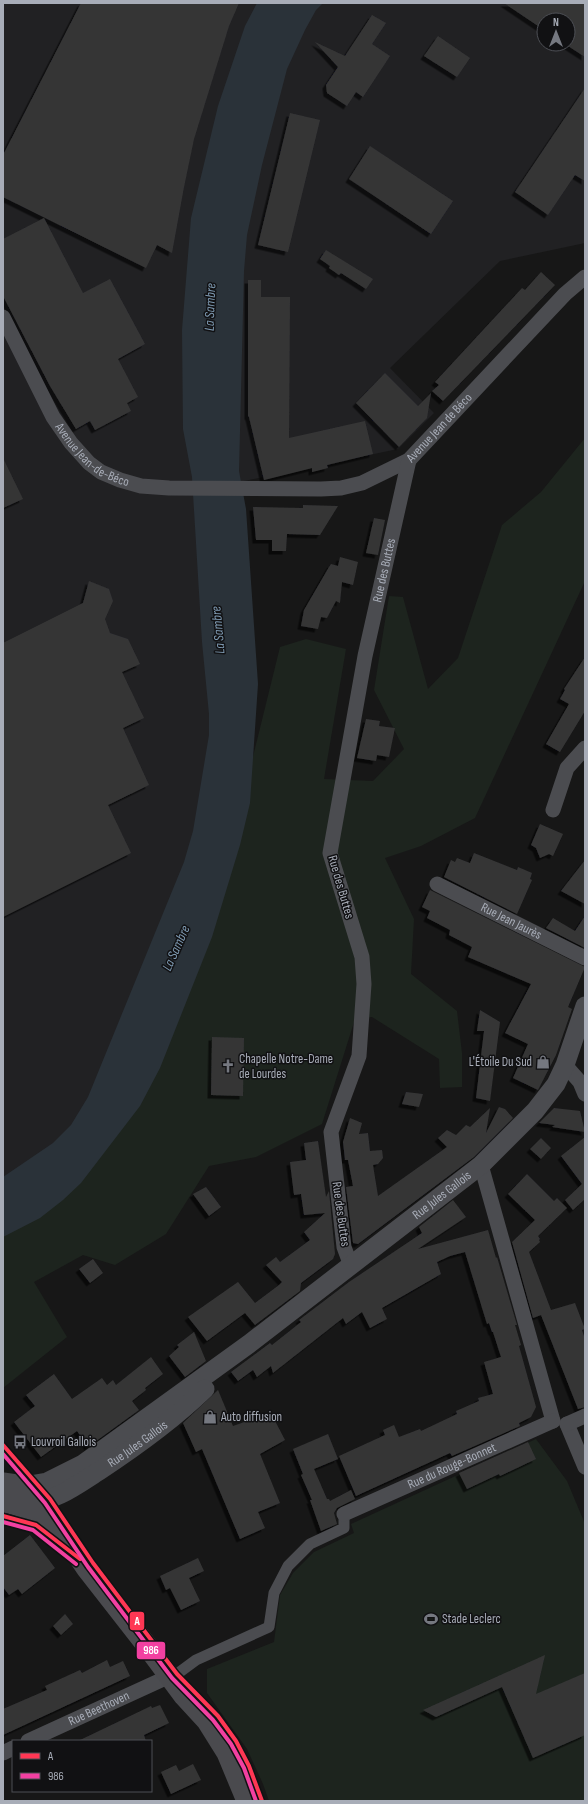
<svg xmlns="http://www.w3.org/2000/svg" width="588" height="1804" font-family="'Sofia Sans Condensed',sans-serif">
<defs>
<filter id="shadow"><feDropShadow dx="-3.5" dy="3.5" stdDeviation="0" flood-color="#0009"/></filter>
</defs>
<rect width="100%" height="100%" fill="#171717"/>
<!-- built -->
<path fill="#212123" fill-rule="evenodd" d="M3 3H585V243L500 261 390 368 434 413 398 449 206 489 214 788 102 1106 3 1200ZM544 20H568V44H544Z"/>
<!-- green -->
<path fill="#1d241e" d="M585 438V581L475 818 421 846 385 858 414 919 411 974 457 1011 462 1053V1087L440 1088 439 1059 372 1017 355 1019 322 1124 256 1157 209 1166 166 1234 115 1265 83 1255 34 1282 67 1337 3 1388V1227L31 1216 231 846 280 647 306 639 346 649 324 779 373 781 404 749 374 690 389 596 403 597 428 689 458 658 502 525 541 492Z
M536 1439 567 1481 585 1524V1801H269L263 1784 247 1749 207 1693V1669L274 1642 280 1595 293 1573 314 1552 354 1533 351 1524Z"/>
<!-- water -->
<path fill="#2a3239" d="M257 3H323L316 10 305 30 287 69 262 165 247 235 244 271 239 471 246 509 258 684 250 803 240 845 212 937 160 1068 140 1106 81 1183 63 1200 40 1218 3 1237V1177L53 1143 71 1125 88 1097 184 862 193 831 209 735V714L202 642 192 477 183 429 182 330 191 218 218 106 245 26Z"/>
<!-- building -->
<path fill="#353536" filter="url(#shadow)" d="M81 3H239L229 26 194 139 184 187 172 253 157 245 146 268 3 197V155Z
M504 3H585V57L568 46V20H544V30Z
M372 15 386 23 372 44 390 56 363 97 356 92 347 106 327 93 326 85 338 67 315 42 345 56Z
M438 36 470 58 457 77 424 56Z
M585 88V181L575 175 548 215 515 192Z
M290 113 320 120 288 252 258 245Z
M370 146 453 201 431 234 349 179Z
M44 218 83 293 110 279 145 344 118 359 138 397 127 403 131 411 95 430 90 421 76 429 50 386 3 296V239Z
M326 250 373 279 366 289 341 273 339 275 329 268 330 266 320 259Z
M541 272 555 285 443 401 432 391 439 385 435 382 522 288 525 290Z
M248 280H261V297H290L289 438 365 421 373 454 327 465 328 468 312 472V468L264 480 249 417 248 416Z
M385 373 418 406 431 393 427 418 399 447 356 403Z
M3 458 23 499 3 508Z
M303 505 338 506 320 535 287 534 286 551H272V540H256L253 507 303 508Z
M374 518 385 520 378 555 366 553Z
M340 557 358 562 353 585 342 582 340 603 336 601 327 618 321 617 318 629 301 626 304 610 329 567 331 564 338 566Z
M89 581 109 589 113 601 105 619 110 633 128 639 140 664 122 672 144 718 123 728 149 785 108 805 131 853 3 917V643L83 603Z
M585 657V711L560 752 546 744 569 704 560 699 565 690 564 689Z
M366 719 380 721 379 726 395 728 389 757 377 755 376 761 357 758Z
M540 824 563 834 553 856 549 854 540 858 536 848 531 845Z
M474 853 517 870 518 867 532 873 530 879 532 880 517 914 444 877 451 860 455 862 457 858 470 863Z
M585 860V904L561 891Z
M430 890 585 967 568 1007 572 1009 556 1055 538 1090 513 1078 528 1044 505 1033 531 984 468 957 472 947 449 935 450 930 427 918 430 911 422 907Z
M585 916V948L546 928 553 918 575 931Z
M480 1010 500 1022 490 1101 476 1098 484 1031H477Z
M212 1037 244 1038 243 1096 211 1095Z
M406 1092 423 1094 419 1107 402 1104Z
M499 1107 505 1109 513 1118 474 1157 358 1244 353 1243 346 1187 353 1186 348 1160H345L343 1142 350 1118 362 1123 359 1134 368 1133 370 1151 382 1150 383 1158 378 1164 373 1165 378 1196 447 1147 438 1138 447 1130 456 1135 466 1125 470 1127 490 1108 486 1133Z
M554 1108 580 1111 585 1132 552 1127 555 1125 539 1123Z
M585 1137V1199L573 1210 565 1200 582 1184 561 1156Z
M541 1138 551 1148 541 1159 530 1149Z
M318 1141 326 1197 329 1191 335 1254 333 1259 301 1283 300 1291 255 1325 245 1313 207 1341 188 1317 238 1282 255 1303 279 1285 282 1282 266 1265 276 1257 280 1262 310 1240 304 1232 325 1213 304 1215 301 1194 294 1195 290 1162 306 1160 304 1143Z
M527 1174 554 1201 557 1198 567 1208 538 1236 540 1239 539 1240 540 1242 529 1252 551 1310 575 1303 585 1329 582 1330 585 1339V1407L578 1409 541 1315 533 1318 512 1242 535 1220 508 1194Z
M206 1187 221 1207 209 1216 193 1194Z
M453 1200 466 1217 418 1249 488 1230 496 1258 497 1257 517 1325H515L521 1345 519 1346 536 1407 531 1417 519 1423 520 1426 452 1456 450 1453 356 1496 339 1456 385 1435 383 1430 394 1425 399 1437 420 1429 421 1431 457 1414 456 1411 479 1401 478 1398 493 1394 484 1362 501 1357 493 1332H492L489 1323 487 1324 465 1252 450 1256 437 1262 441 1274 382 1308 387 1319 370 1328 362 1312 346 1324 343 1318 273 1373 271 1366 257 1377 253 1370 238 1381 231 1372 270 1343 272 1345 301 1322 299 1320 349 1282 422 1233 419 1227Z
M93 1259 103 1273 90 1283 79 1269Z
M194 1332 206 1361 185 1377 169 1356 179 1347 177 1345Z
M151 1357 163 1374 145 1388 146 1390 132 1401 139 1410 88 1447 77 1431 41 1457 14 1422 35 1406 26 1395 54 1374 72 1399 102 1378 107 1385 113 1380 116 1385Z
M218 1390 233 1426 262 1416 264 1422 273 1417 285 1440 260 1454 280 1503 258 1512 265 1528 240 1539 202 1449 196 1452 183 1423Z
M328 1434 338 1459 314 1469 327 1499H329L330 1501 351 1490 355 1499 337 1508 334 1513 337 1524 321 1531 310 1500H312L301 1475 303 1474 293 1449Z
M528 1442 536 1459 500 1476 499 1474 467 1489 459 1473Z
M30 1535 55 1568 22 1594 18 1589 9 1595 3 1587V1556Z
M198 1558 204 1571 189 1578 200 1601 181 1610 170 1588 166 1590 160 1576Z
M65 1614 73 1624 61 1635 53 1626Z
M545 1655 536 1694 585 1673V1735L533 1758 502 1687 436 1717 423 1710Z
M107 1660 110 1667 123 1661 130 1676 3 1735V1709L47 1690 45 1686 80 1670 82 1673Z
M160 1705 169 1723 144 1735 146 1741H78L151 1706 152 1708Z
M193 1764 201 1780 171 1794 161 1772 176 1765 179 1771Z"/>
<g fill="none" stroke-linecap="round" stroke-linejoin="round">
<!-- pedestrian -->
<path stroke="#4b4c50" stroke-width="11" d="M170 1676 177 1674 196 1660 269 1627 274 1593 288 1566 310 1544 344 1528V1514"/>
<!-- minor -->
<g stroke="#4b4c50" stroke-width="15">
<path id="s1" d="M3 317 53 417 71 443 89 463 101 472 120 480 141 486 169 488 321 489 341 488 362 483 409 460 565 294 585 277"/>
<path d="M553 810 567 768 585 748"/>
<path id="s2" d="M437 884 585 958"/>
<path d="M565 1065 580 1082 585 1094"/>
<path d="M481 1165 553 1421"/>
<path id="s3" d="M351 1266 344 1247 331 1132 359 1056 364 984 362 957 330 853 365 656 409 460"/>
<path d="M567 1424 585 1467"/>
<path d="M567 1424 585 1416"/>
<path id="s4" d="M344 1514 553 1421"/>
<path id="s5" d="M28 1741 170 1676"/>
<path d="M3 1753 13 1748"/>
</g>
<!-- tertiary -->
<g stroke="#4b4c50" stroke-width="19">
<path id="s6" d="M24 1486 47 1482 83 1464 249 1344 481 1165 535 1111 556 1084 565 1065 585 1006"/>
<path id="s7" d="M28 1503C55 1502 77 1485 99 1471 137 1446 172 1421 205 1389"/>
</g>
<!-- secondary -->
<path stroke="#4a4a4e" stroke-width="21" d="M3 1483 24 1486 41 1501 87 1569 144 1642 184 1696 207 1721 227 1753 247 1801
M3 1502C23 1504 36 1515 50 1528"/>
<!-- bus-1 casing -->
<g stroke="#111113" stroke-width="7">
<path id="bus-1" d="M3 1445 50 1499 93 1563 177 1674 218 1716 236 1741 249 1766 262 1801
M3 1516 36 1525 80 1559"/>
</g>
<!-- bus-2 casing -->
<g stroke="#111113" stroke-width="7">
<path id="bus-2" d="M3 1454 45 1503 88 1567 172 1678 213 1720 231 1744 244 1768 256 1801
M3 1522 33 1530 76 1564"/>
</g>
<!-- bus-1 -->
<use href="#bus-1" stroke="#ff3754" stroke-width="4"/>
<!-- bus-2 -->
<use href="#bus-2" stroke="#f240a1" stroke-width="4"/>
</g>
<!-- icons -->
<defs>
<g id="shop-bare" transform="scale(1.08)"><path d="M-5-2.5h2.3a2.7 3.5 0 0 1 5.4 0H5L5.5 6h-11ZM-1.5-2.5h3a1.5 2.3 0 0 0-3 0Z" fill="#757880" stroke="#111113" stroke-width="2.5" paint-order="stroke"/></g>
<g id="church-bare" transform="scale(1.08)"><path d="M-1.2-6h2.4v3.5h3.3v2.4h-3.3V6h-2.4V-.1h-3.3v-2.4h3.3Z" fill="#757880" stroke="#111113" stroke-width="2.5" paint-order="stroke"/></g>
<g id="bus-bare" transform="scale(1.08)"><path d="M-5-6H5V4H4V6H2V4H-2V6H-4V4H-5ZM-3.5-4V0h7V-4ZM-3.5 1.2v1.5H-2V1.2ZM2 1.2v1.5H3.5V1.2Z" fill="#757880" stroke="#111113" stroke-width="2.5" paint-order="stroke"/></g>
<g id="stadium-bare" transform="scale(1.08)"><path d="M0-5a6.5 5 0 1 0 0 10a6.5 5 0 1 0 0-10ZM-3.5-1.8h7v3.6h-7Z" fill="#757880" stroke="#111113" stroke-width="2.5" paint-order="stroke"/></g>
</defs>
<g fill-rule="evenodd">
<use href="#shop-bare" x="543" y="1062"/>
<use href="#church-bare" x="228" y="1066"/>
<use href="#shop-bare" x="210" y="1417"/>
<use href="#bus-bare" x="20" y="1442"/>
<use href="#stadium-bare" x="431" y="1619"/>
</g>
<g text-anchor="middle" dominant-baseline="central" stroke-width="3" stroke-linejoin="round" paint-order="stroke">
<!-- street labels -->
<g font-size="13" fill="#a8adb8" stroke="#111113">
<text stroke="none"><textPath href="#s1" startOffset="546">Avenue Jean de Béco</textPath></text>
<text stroke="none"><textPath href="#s1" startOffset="168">Avenue Jean-de-Béco</textPath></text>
<text stroke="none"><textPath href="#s3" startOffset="713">Rue des Buttes</textPath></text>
<text transform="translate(341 887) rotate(74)">Rue des Buttes</text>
<text stroke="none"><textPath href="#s2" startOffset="83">Rue Jean Jaurès</textPath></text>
<text stroke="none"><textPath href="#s6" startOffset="512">Rue Jules Gallois</textPath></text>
<text transform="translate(341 1214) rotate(82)">Rue des Buttes</text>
<text stroke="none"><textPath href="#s7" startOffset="126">Rue Jules Gallois</textPath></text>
<text stroke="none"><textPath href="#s4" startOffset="118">Rue du Rouge-Bonnet</textPath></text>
<text stroke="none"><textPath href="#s5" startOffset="78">Rue Beethoven</textPath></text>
</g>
<!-- poi labels -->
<g font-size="13" fill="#a8adb8" stroke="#111113" text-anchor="start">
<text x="239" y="1059">Chapelle Notre-Dame<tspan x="239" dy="15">de Lourdes</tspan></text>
<text x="532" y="1062" text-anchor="end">L'Étoile Du Sud</text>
<text x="221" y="1417">Auto diffusion</text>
<text x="31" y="1442">Louvroil Gallois</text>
<text x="442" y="1619">Stade Leclerc</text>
</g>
<!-- water labels -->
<g font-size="14" font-style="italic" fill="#7f9bb3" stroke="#111113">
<text transform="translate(210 307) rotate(-88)">La Sambre</text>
<text transform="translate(218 630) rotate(-95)">La Sambre</text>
<text transform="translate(176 948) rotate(-66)">La Sambre</text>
</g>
</g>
<g stroke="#111113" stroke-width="1.5">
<rect x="129" y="1611" width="16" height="20" rx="4" fill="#ff3754"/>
<rect x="136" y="1641" width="30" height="19" rx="4" fill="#f240a1"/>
</g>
<g font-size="11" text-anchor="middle" font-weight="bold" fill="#fff">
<text x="137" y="1625">A</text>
<text x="151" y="1654">986</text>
</g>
<!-- border -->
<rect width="588" height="1804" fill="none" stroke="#a8adb8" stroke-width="8"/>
<!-- legend -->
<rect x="12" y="1740" width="140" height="52" fill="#111113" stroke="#4d4f55"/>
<rect x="20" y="1753" width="20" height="6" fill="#ff3754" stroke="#4d4f55"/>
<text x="48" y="1760" font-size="12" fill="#a8adb8">A</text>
<rect x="20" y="1773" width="20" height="6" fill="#f240a1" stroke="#4d4f55"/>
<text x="48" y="1780" font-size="12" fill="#a8adb8">986</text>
<!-- north arrow -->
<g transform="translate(556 32)"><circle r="19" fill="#111113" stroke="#4d4f55"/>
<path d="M0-3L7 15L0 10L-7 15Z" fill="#757880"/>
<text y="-6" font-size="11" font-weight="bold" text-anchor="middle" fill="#a8adb8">N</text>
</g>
</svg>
